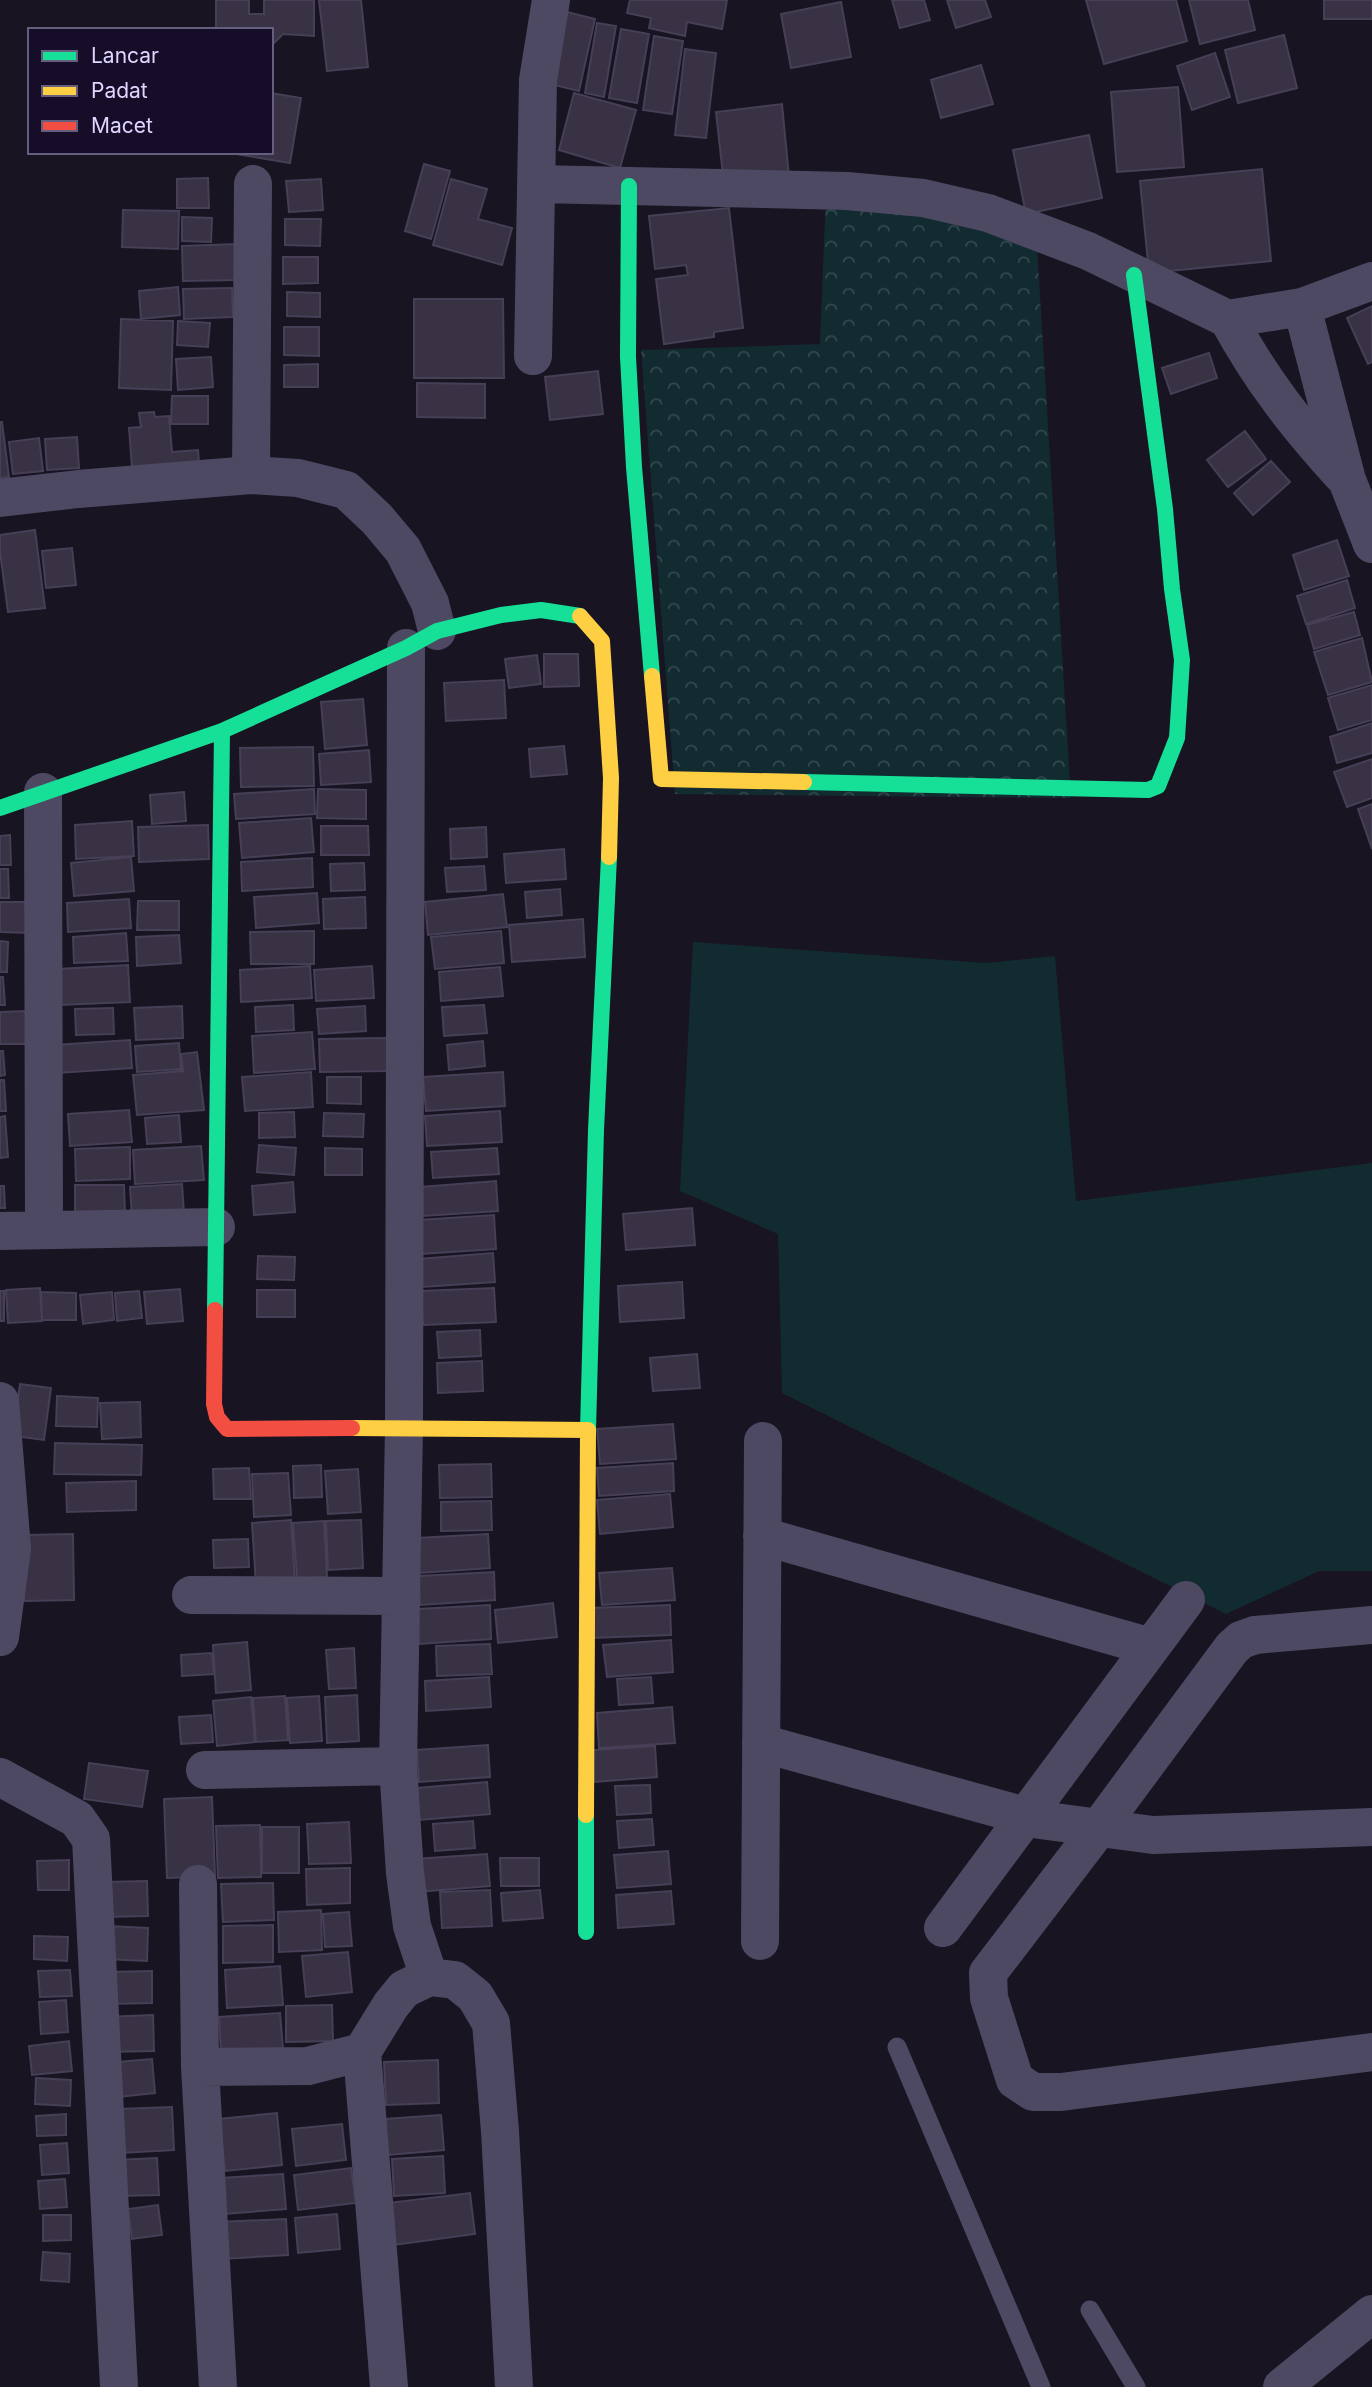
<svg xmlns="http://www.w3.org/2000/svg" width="1372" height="2387" font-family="Inter,sans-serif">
<defs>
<pattern id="forest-crowns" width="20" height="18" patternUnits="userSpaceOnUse" patternTransform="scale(1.75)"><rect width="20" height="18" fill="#122b30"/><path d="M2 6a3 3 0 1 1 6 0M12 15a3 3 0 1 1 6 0" fill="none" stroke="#34494f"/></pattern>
</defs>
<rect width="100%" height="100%" fill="#181422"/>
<!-- grass -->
<path fill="#122b30" d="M693 942 986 963 1055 956 1076 1201 1372 1163V1571H1319L1226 1614 782 1393 778 1234 680 1191Z"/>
<!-- forest -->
<path fill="url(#forest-crowns)" d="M826 193 1036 231 1071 798 675 794 641 350 820 344Z"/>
<!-- building -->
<path fill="#383244" stroke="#463f56" stroke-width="2" d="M216 0H249V14H264V0H314V36L283 34 271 46V30H216Z
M319 0H361L368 67 327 71Z
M630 0H727L722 29 687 22 685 36 649 28 651 18 627 13Z
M892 0H924L930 20 900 28Z
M947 0H985L991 17 956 28Z
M1086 0H1176L1187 41 1104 64Z
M1189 0H1248L1255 30 1200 44Z
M1324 0H1372V19H1324Z
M841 2 851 57 791 68 781 14Z
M559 10 595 19 579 91 543 82Z
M597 23 616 26 604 97 585 93Z
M621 29 649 34 637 103 609 98Z
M1284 35 1297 88 1238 103 1225 50Z
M654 36 683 41 672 114 643 110Z
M685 49 716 53 706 138 675 135Z
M1215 53 1230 97 1192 110 1177 66Z
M981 65 993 104 941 118 931 80Z
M1178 87 1184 167 1117 172 1111 92Z
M271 93 301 98 290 163 224 152H271Z
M574 93 636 110 620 168 559 150Z
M782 104 789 177 724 184 716 112Z
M1089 135 1102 198 1026 214 1013 150Z
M424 164 450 171 431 239 405 231Z
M1262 169 1271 261 1149 273 1140 181Z
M208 178 209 208H177V179Z
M321 179 323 210 289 212 286 181Z
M451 179 487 189 478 219 512 228 502 265 433 245Z
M729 208 743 328 714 332V337L664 344 656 279 688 275 686 265 655 269 649 216Z
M123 210 179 211 178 249 122 247Z
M182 217 212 218 211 242 182 241Z
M285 219H321L320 246 285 245Z
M237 244 238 280 183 281 182 246Z
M283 257H318V283L283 284Z
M178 287 180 315 141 319 139 291Z
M232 288 233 317 184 319 183 289Z
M287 292 320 293V317L287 316Z
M414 299H503L504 378H414Z
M1372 306V362L1368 364 1347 318Z
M121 319 173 321 171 390 119 388Z
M178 321 210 323 208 347 177 345Z
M284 327H319V356L284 355Z
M1209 353 1217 378 1171 394 1162 368Z
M211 357 213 387 178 390 176 359Z
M318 364V387H284V365Z
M598 371 603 414 550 420 545 377Z
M417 383 485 384V418L417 417Z
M172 396H208V424H171Z
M154 412 155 417 169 416 172 452 198 450 200 475 133 480 129 428 141 427 139 413Z
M0 422H2L9 477 0 478Z
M1245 431 1266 459 1228 487 1207 460Z
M77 437 79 468 47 470 45 439Z
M39 438 43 471 13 474 9 442Z
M1271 461 1290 482 1253 515 1234 493Z
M35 530 45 608 8 612 0 552V535Z
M1337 540 1349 576 1304 590 1293 555Z
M72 548 76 585 46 588 42 551Z
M1347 580 1355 608 1306 624 1297 596Z
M1354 612 1360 635 1314 649 1307 625Z
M1362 638 1372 682 1328 695 1314 652Z
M544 654H578L579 686 544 687Z
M537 655 541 684 509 688 505 659Z
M504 680 506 718 446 721 444 683Z
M1372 685V720L1338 730 1328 698Z
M363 699 367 745 325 749 321 702Z
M1372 723V753L1337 763 1330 737Z
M564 746 567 774 531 777 529 749Z
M313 747 314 786 241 787 240 748Z
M369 750 371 782 321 785 319 754Z
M1372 759V798L1347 807 1334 772Z
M314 789 315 814 236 819 234 794Z
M318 789 366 790V819L317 818Z
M184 792 186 821 152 824 150 795Z
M1372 804V849L1358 809Z
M311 818 314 852 242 858 239 823Z
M132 821 134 856 76 859 75 825Z
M208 825 209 859 139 862 138 827Z
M321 826H368L369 855H321Z
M486 827 487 857 451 859 450 829Z
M10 835 11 865H0V836Z
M564 849 566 879 506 883 504 854Z
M131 857 134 891 74 896 71 863Z
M312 858 313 887 242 891 241 862Z
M364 863 365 890 331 891 330 864Z
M484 866 486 890 447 892 445 868Z
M0 869H8L9 898H0Z
M560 889 562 915 527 918 525 892Z
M317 893 319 923 256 928 254 897Z
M503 894 507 927 428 935 425 902Z
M365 897 366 928 324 929 323 899Z
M129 899 131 928 68 932 67 903Z
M138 901H179V930H137Z
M0 902H29V933L0 932Z
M583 919 585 957 512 962 509 925Z
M314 931V964H251L250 932Z
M501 931 504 963 435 969 431 937Z
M126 933 128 961 74 963 73 937Z
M179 935 181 963 137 966 136 937Z
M0 941 8 942 7 972H0Z
M128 965 130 1002 59 1005 58 969Z
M310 966 312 998 241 1002 240 970Z
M372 966 374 998 316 1001 314 970Z
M500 967 503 996 441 1001 439 972Z
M0 977H3L5 1005H0Z
M293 1005 294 1030 256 1032 255 1007Z
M484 1005 487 1033 444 1036 442 1007Z
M182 1006 183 1038 136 1040 134 1008Z
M365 1006 366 1031 319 1034 317 1009Z
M113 1008 114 1034 76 1035 75 1009Z
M26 1011 27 1044H0V1012Z
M312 1032 315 1069 254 1073 252 1036Z
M387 1038V1071L320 1072 319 1039Z
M130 1040 132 1068 57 1073 55 1045Z
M483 1041 485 1066 449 1070 447 1045Z
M179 1043 181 1069 137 1072 135 1046Z
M0 1051H3L5 1075 0 1076Z
M197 1052 204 1110 137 1115 133 1075 183 1071 181 1054Z
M311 1072 313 1107 245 1111 242 1077Z
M503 1072 505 1106 426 1111 423 1077Z
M327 1077H361V1104L327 1103Z
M0 1080H4L6 1111H0Z
M129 1110 132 1142 70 1146 68 1114Z
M500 1111 502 1142 427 1146 425 1116Z
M294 1112 295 1137 259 1138V1113Z
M324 1113 364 1114 363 1137 323 1136Z
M179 1115 181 1142 147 1144 145 1118Z
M5 1116 8 1157 0 1158V1117Z
M259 1145 296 1148 294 1175 257 1172Z
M201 1146 204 1180 135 1184 133 1150Z
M130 1147V1179L76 1181 75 1149Z
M325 1148 362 1149V1175H325Z
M497 1148 499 1174 433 1178 431 1152Z
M496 1181 498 1211 423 1216 421 1187Z
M293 1182 295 1212 254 1215 252 1186Z
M182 1184 184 1213 132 1217 130 1187Z
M75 1185H124L125 1214H75Z
M0 1186H4L5 1208H0Z
M692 1208 695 1245 626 1250 623 1214Z
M494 1215 496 1249 421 1254 419 1220Z
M493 1253 495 1282 422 1287 419 1259Z
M258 1256 295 1257 294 1280 257 1279Z
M682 1282 684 1318 620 1322 618 1286Z
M40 1288 42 1321 8 1323 6 1290Z
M494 1288 496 1322 423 1325 421 1291Z
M180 1289 183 1321 147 1324 144 1292Z
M257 1290H295V1317H257Z
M0 1291H4V1321H0Z
M139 1291 142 1318 117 1321 115 1293Z
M41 1292 76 1293V1320H42Z
M112 1292 114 1320 83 1324 80 1295Z
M480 1330 481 1356 439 1358 437 1332Z
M697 1354 700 1388 653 1391 650 1358Z
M482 1361 483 1391 438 1393 437 1363Z
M20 1384 51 1388 44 1440 13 1436Z
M57 1396 98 1398 97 1427 56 1426Z
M140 1402 141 1437 102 1439 100 1403Z
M673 1424 676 1459 600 1464 597 1429Z
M55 1443 142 1445 141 1475 54 1474Z
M673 1463 674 1491 599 1496 597 1468Z
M491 1464 492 1497 440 1498 439 1465Z
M321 1465 322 1497 294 1498 293 1466Z
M249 1468 251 1499H214L213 1469Z
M358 1469 361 1512 328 1514 325 1471Z
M288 1473 291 1515 254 1517 252 1474Z
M136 1481V1510L67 1512 66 1483Z
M670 1494 673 1527 600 1534 597 1500Z
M491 1501 492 1530 441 1531V1502Z
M291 1520 295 1583 256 1585 252 1523Z
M361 1520 363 1568 328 1570 326 1521Z
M324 1521 327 1577 297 1578 293 1523Z
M73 1534 74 1600 24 1601V1535Z
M488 1534 490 1568 419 1573 417 1538Z
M248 1539 249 1567 214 1568 213 1540Z
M672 1568 675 1600 602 1605 599 1573Z
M494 1572 495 1600 420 1605 419 1576Z
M553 1603 557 1637 498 1643 495 1610Z
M490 1605 491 1639 419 1644 418 1609Z
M670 1605 671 1635 591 1638 590 1608Z
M671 1640 673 1672 607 1677 603 1645Z
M247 1642 251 1690 216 1693 213 1645Z
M490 1644 492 1674 437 1676 436 1646Z
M354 1648 356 1688 329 1689 326 1650Z
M212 1653 214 1674 182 1676 181 1655Z
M489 1677 491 1707 426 1711 425 1681Z
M651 1677 653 1703 619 1705 617 1679Z
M357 1695 359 1741 327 1743 325 1697Z
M285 1696 288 1740 256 1742 253 1698Z
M319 1696 322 1741 290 1743 287 1698Z
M251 1697 255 1742 217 1746 213 1701Z
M672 1707 675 1743 599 1748 597 1713Z
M211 1715 213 1742 181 1744 179 1717Z
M488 1745 490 1777 419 1782 417 1750Z
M655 1746 657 1777 594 1782 593 1750Z
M89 1763 148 1771 142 1807 84 1799Z
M487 1782 490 1814 419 1820 417 1788Z
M650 1785 651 1813 617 1815 615 1786Z
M212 1797 215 1876 167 1878 164 1799Z
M652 1819 654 1845 619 1848 617 1821Z
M473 1821 475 1848 435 1851 433 1824Z
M349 1822 351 1863 309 1864 307 1824Z
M260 1825 261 1877 218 1878 216 1826Z
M262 1827H299V1873H262Z
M668 1851 671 1884 617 1888 614 1855Z
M487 1854 490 1886 417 1892 415 1859Z
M500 1858H539V1886H501Z
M69 1860V1890H38L37 1861Z
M350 1868V1903L307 1905 306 1869Z
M147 1881 148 1916 105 1917 104 1882Z
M273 1883 274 1920 223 1922 221 1884Z
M490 1890 492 1926 442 1928 440 1892Z
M540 1890 543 1918 503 1921 501 1893Z
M671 1891 674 1924 618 1928 616 1895Z
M321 1910 322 1950 279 1952 278 1912Z
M349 1912 352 1946 325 1947 323 1914Z
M273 1925V1962L223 1963V1926Z
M107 1926 148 1928 147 1961 105 1959Z
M34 1936 68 1937 67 1961 34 1959Z
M348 1952 352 1992 306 1997 302 1956Z
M280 1966 283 2005 227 2008 225 1970Z
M70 1970 72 1996 40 1997 38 1971Z
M152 1971V2003L107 2004V1972Z
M66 2000 68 2032 41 2034 39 2002Z
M332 2005 333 2041 286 2042V2006Z
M280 2013 283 2049 221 2053 219 2017Z
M153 2015 154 2051 106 2052 105 2017Z
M69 2041 72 2071 32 2075 29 2046Z
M152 2059 155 2093 109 2098 106 2063Z
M438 2060 439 2103 386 2105 384 2062Z
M36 2078 71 2080 70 2106 35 2104Z
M172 2107 174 2150 120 2153 119 2109Z
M277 2113 282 2165 225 2171 219 2119Z
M66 2114V2135L37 2136 36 2116Z
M441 2115 444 2150 388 2155 385 2119Z
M342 2124 346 2160 296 2166 292 2129Z
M67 2143 69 2173 42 2175 40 2145Z
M443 2156 445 2193 394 2196 392 2159Z
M157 2158 159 2195 117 2196 116 2160Z
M351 2168 356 2203 298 2210 294 2175Z
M283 2174 286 2209 224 2214 221 2178Z
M65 2179 67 2207 40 2209 38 2181Z
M470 2193 475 2234 394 2245 388 2203Z
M158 2205 162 2235 132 2239 128 2209Z
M337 2214 340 2249 298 2253 295 2218Z
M43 2215H71V2240L43 2241Z
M286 2219 288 2255 221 2259 219 2222Z
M43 2252 70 2254 69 2282 41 2280Z"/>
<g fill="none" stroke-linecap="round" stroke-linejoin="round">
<!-- lane -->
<path stroke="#4e4963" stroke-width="19" d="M897 2047 1041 2387
M1090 2310 1136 2387"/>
<!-- street -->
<path stroke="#4e4963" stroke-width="38" d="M538 184 847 191 923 198 988 213 1088 251 1228 319 1302 307 1372 281
M1302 307 1347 480 1372 544
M1228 319C1262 381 1295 423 1342 475
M533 356 538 80 551 0
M251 475 253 184
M0 498 78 489 251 475 298 478 346 490 377 519 403 550 430 603 437 631
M406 648 404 1427 398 1766 405 1873 412 1926 429 1977 455 1980 475 1996 491 2023 500 2131 514 2387
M43 792 44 1230
M0 1231 216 1227
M0 1401 12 1549 0 1637
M762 1536 1151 1647
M191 1595 401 1596
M1372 1625 1255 1635 1241 1640 1232 1648 1098 1829 988 1973 989 1998 1015 2080 1033 2092H1061L1372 2052
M761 1743 1040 1820 1153 1835 1372 1827
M205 1770 398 1766
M0 1777 77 1819 91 1839 119 2387
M198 1884 200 2067 218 2387
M943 1928 1186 1600
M760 1941 763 1441
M362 2052 389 2387
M200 2067 308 2066 362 2052 391 2005 404 1989 429 1977
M1282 2387 1372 2314"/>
<!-- fast -->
<path stroke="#16e098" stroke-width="16" d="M629 186 628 357 634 467 652 676
M804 782 1148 790 1158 786 1177 738 1182 660 1172 589 1165 509 1134 275
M0 808 222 731 406 648 437 631 501 615 541 610 580 616
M215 1310 222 731
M588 1430 596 1130 609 857
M586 1932V1815"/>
<!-- slow -->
<path stroke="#ffcf43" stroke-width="16" d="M580 616 602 641 611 778 609 857
M652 676 661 779 804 782
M352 1428 588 1430
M586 1815 588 1430"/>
<!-- jam -->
<path stroke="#f24e42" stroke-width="16" d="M215 1310 214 1404 217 1417 227 1429 352 1428"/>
</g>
<!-- legend -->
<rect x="28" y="28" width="245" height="126" fill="#160e28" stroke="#665e7e" stroke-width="2"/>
<rect x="42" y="51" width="35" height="10" fill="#16e098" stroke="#665e7e" stroke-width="2"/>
<text x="91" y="63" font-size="21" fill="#dfd5ff">Lancar</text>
<rect x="42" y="86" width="35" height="10" fill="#ffcf43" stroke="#665e7e" stroke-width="2"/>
<text x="91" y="98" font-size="21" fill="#dfd5ff">Padat</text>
<rect x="42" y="121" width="35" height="10" fill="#f24e42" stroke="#665e7e" stroke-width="2"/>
<text x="91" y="133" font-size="21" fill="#dfd5ff">Macet</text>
</svg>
